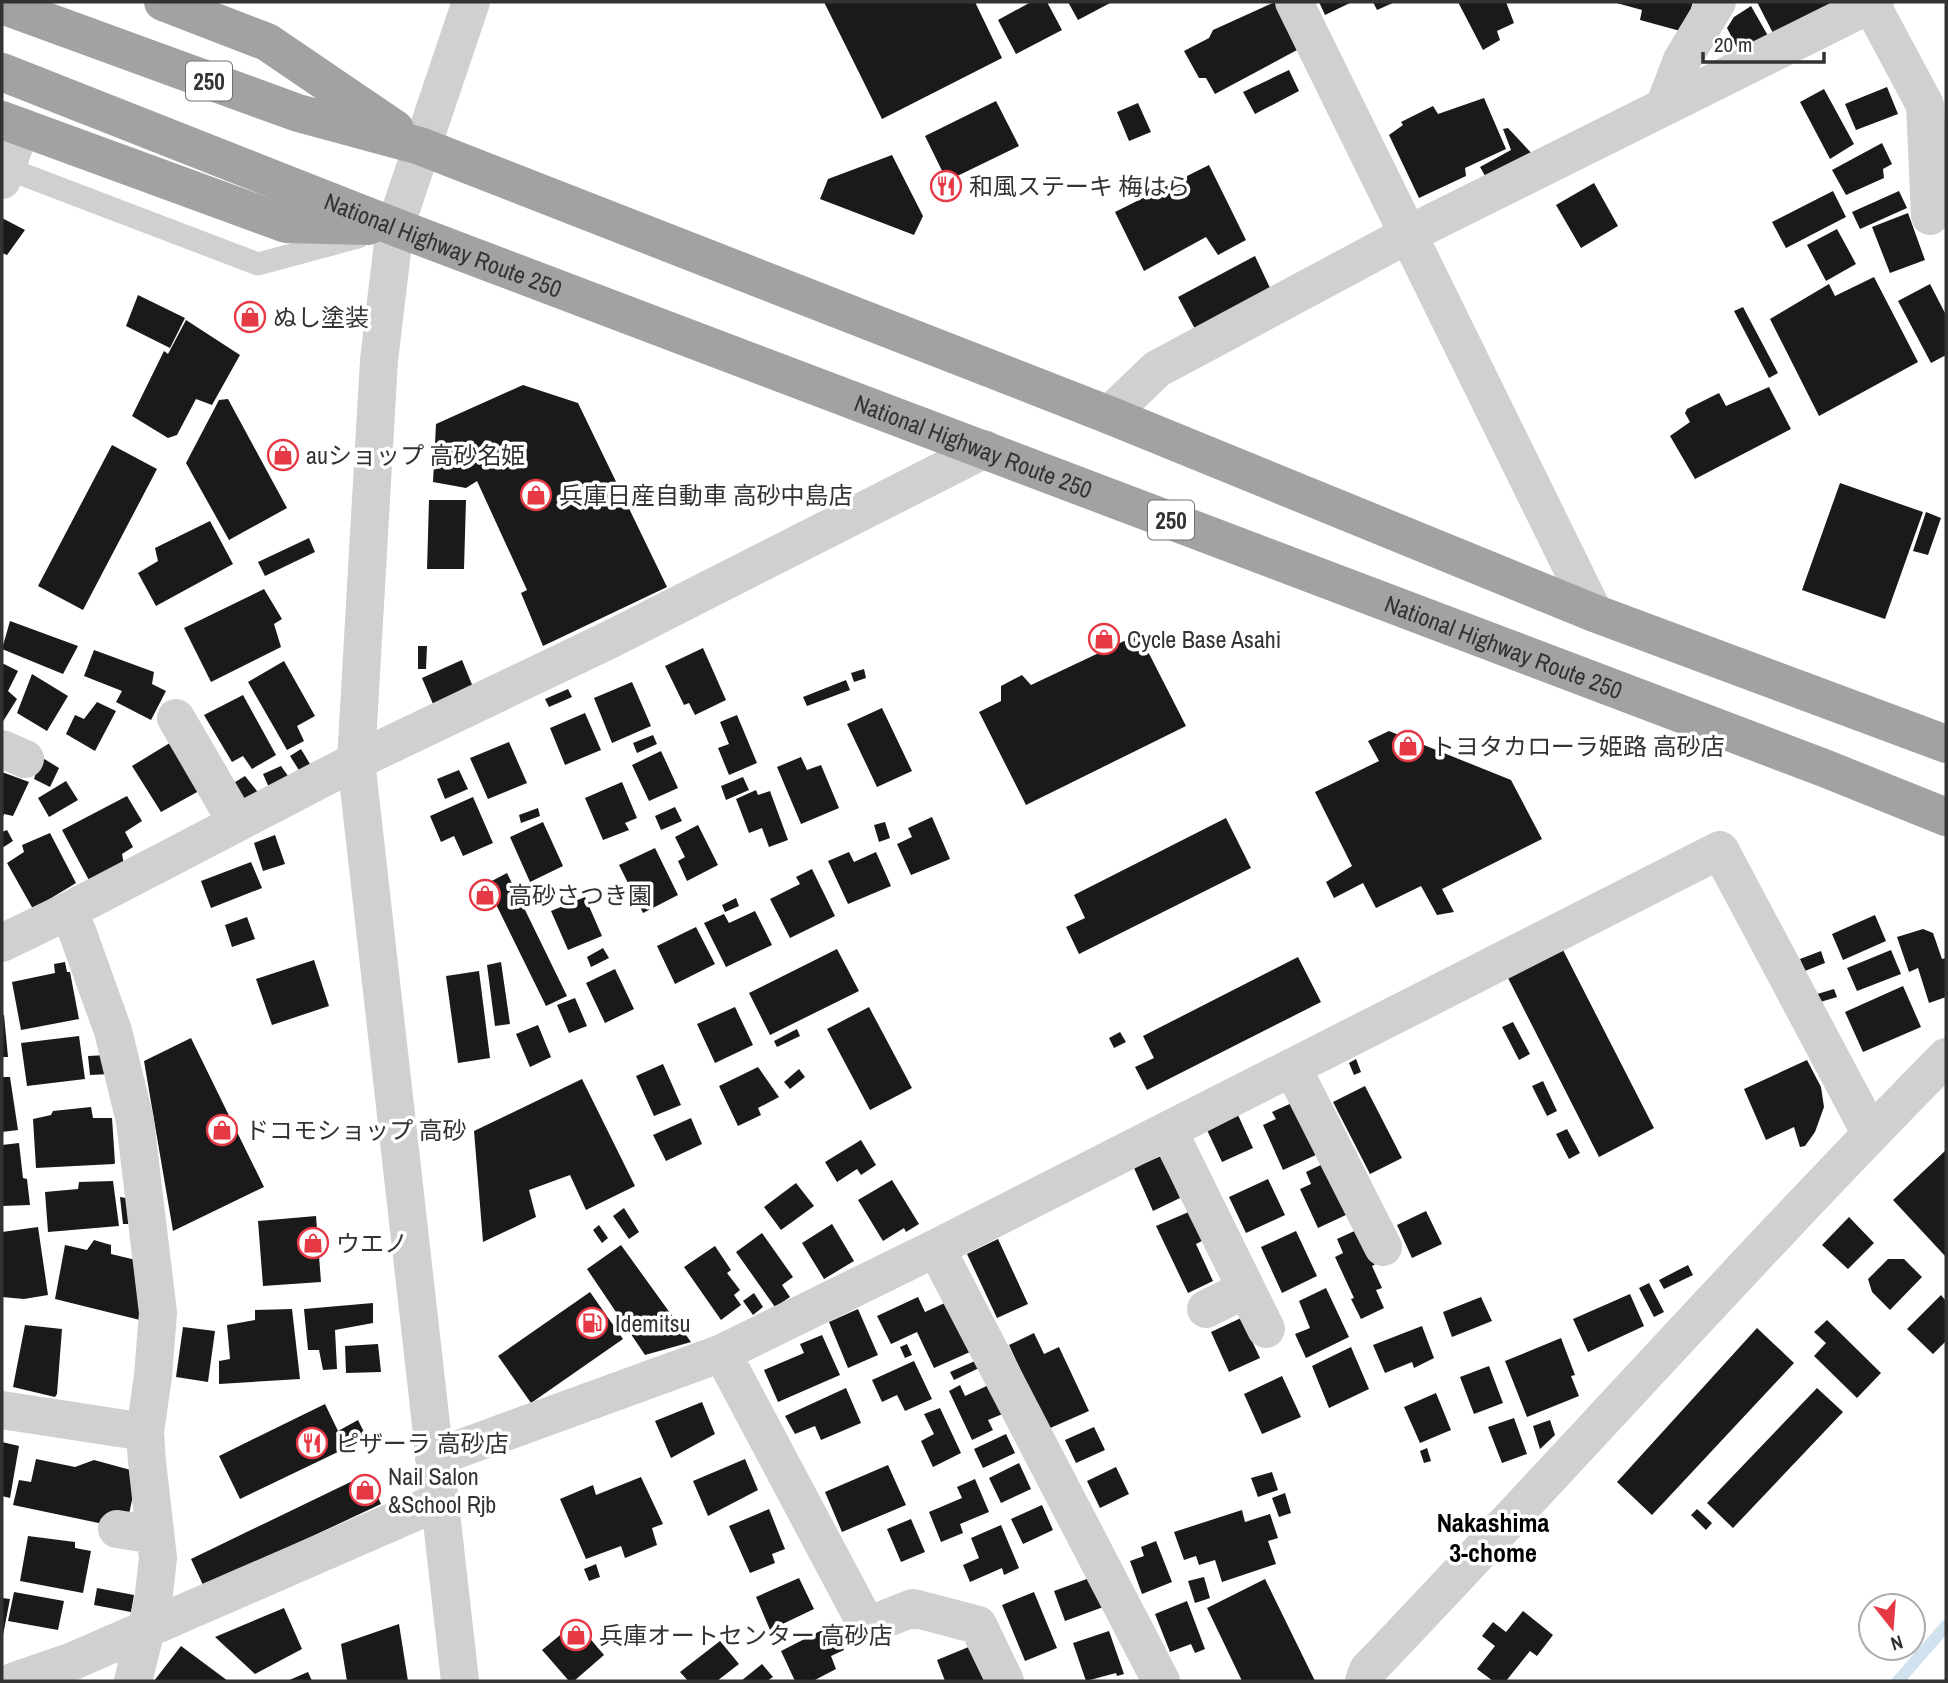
<svg xmlns="http://www.w3.org/2000/svg" width="1948" height="1683" font-family="'Archivo Narrow','Noto Sans JP',sans-serif">
<rect width="100%" height="100%" fill="#fff"/>
<g fill="none" stroke-linecap="round" stroke-linejoin="round">
<!-- stream -->
<path stroke="#cfe2ee" stroke-width="12" d="M1898 1681 1946 1626"/>
</g>
<!-- building -->
<path fill="#1a1a1a" d="M824 2H975L1002 58 882 119Z
M1031 2H1047L1062 30 1016 54 998 20Z
M1068 2H1112L1078 20Z
M1275 2 1297 50 1215 94 1206 78H1199L1184 51 1209 38 1213 30Z
M1319 2H1352L1325 15Z
M1373 2H1395L1377 10Z
M1458 2H1506L1514 23 1497 31 1500 40 1483 50Z
M1613 2H1693L1684 32 1640 20 1642 10Z
M1757 2H1850L1776 39Z
M1751 6 1771 41 1741 55 1727 28 1734 17Z
M1289 70 1299 91 1255 114 1243 92Z
M1887 87 1898 114 1856 130 1845 104Z
M1824 89 1854 144 1830 159 1800 102Z
M1484 98 1506 149 1465 168 1466 176 1419 198 1389 135 1403 125 1401 122 1433 106 1438 114Z
M996 101 1019 146 947 181 925 136Z
M1138 103 1151 132 1129 141 1117 112Z
M1508 128 1536 158 1488 181 1480 167 1511 150 1503 129Z
M1882 143 1892 164 1883 169 1884 178 1846 195 1832 170Z
M892 155 923 216 914 235 820 199 828 179Z
M1209 165 1246 240 1218 255 1206 237 1144 271 1115 212Z
M1594 183 1618 226 1581 248 1556 205Z
M1833 191 1846 217 1786 248 1772 222Z
M1899 191 1907 208 1860 229 1852 212Z
M1908 213 1925 260 1890 273 1872 227Z
M2 218 25 230 7 255 2 253Z
M1837 229 1856 264 1826 281 1807 245Z
M1255 256 1271 290 1195 329 1178 297Z
M1874 277 1918 362 1819 416 1770 319 1829 284 1835 296Z
M1930 284 1946 315V355L1931 363 1898 301Z
M138 295 185 318 170 348 126 326Z
M1743 307 1778 373 1769 378 1734 311Z
M186 320 240 355 212 405 196 399 177 435 168 438 132 416 164 351 168 354Z
M523 385 578 403 667 587 543 646 521 593 527 590 477 481 466 488 433 482 436 424Z
M1769 387 1791 429 1695 479 1670 436 1690 422 1685 413 1687 409 1719 393 1726 406Z
M228 399 287 508 229 540 186 463 219 400Z
M112 445 157 469 83 610 38 586Z
M1840 483 1923 512 1885 619 1802 590Z
M429 500H466L464 569H427Z
M1926 512 1941 518 1928 555 1913 551Z
M210 521 233 564 156 606 138 573 158 561 155 548Z
M309 538 315 552 265 576 258 562Z
M264 589 282 619 274 624 281 647 211 682 184 628Z
M10 621 78 646 63 674 2 649Z
M1139 634 1186 726 1026 805 979 712 1001 701V686L1022 675 1031 685Z
M418 646H427L426 669H418Z
M703 648 726 700 695 715 689 703 684 705 665 666Z
M94 650 154 672 152 684 166 691 151 720 116 702 122 691 84 676Z
M462 660 473 687 433 704 422 678Z
M284 661 315 716 297 726 304 741 287 750 248 682Z
M2 663 18 671 8 691 17 699 2 723Z
M864 669 866 678 854 682 851 673Z
M32 674 68 696 47 731 17 713Z
M846 680 850 690 807 706 803 697Z
M632 682 651 726 612 743 594 698Z
M568 689 572 697 549 707 545 699Z
M243 695 276 755 252 769 243 756 232 762 204 715Z
M97 702 116 711 95 751 66 734 75 715 84 719Z
M882 708 912 771 877 787 847 724Z
M585 713 601 750 565 765 550 728Z
M737 715 757 763 729 775 718 748 729 744 720 722Z
M1389 731 1511 780 1542 839 1442 889 1454 912 1437 915 1421 886 1376 908 1363 883 1334 898 1326 882 1352 866 1315 792 1379 761 1368 741Z
M653 735 657 744 637 753 633 743Z
M178 738 208 786 161 812 132 766Z
M509 742 527 783 488 799 470 758Z
M301 749 313 769 302 775 290 756Z
M661 751 678 788 649 801 632 765Z
M41 757 59 768 50 787 34 779Z
M801 757 807 770 821 765 839 808 801 824 777 767Z
M281 766 293 783 271 792 263 774Z
M459 770 468 789 445 799 437 779Z
M2 772 29 782 13 816 4 814 2 820Z
M245 776 261 796 246 805 232 784Z
M743 777 749 790 726 800 721 786Z
M66 781 78 800 49 817 38 798Z
M622 782 637 818 625 823 629 830 603 840 585 798Z
M756 790 758 795 770 791 788 840 769 847 762 828 749 833 736 799Z
M127 796 142 821 125 832 133 847 122 854 124 864 90 882 62 830Z
M473 797 493 843 463 856 454 836 441 842 430 816Z
M675 807 682 821 661 830 655 816Z
M538 808 540 816 521 823 519 815Z
M932 817 950 859 911 875 897 844 912 837 908 828Z
M1226 818 1251 868 1079 954 1066 927 1085 918 1074 895Z
M543 822 563 866 530 882 510 837Z
M885 822 890 838 879 842 874 825Z
M698 825 718 865 687 881 678 861 685 857 675 837Z
M7 830 13 841 2 848V832Z
M50 833 76 883 33 909 7 863 24 852 22 845Z
M275 835 285 864 263 871 254 843Z
M655 848 678 895 643 913 619 865Z
M849 852 854 862 876 852 891 886 848 904 828 861Z
M251 862 262 888 211 908 201 881Z
M812 869 835 916 790 938 770 899 800 884 796 877Z
M507 873 567 996 546 1006 486 884Z
M585 897 602 936 568 950 551 911Z
M736 898 739 906 725 912 722 905Z
M755 911 772 945 726 967 704 923 724 914 729 923Z
M1875 915 1886 941 1843 960 1832 934Z
M247 917 255 939 232 947 225 925Z
M696 927 715 964 675 984 657 946Z
M1923 929 1933 933 1942 959 1946 958V997L1929 1003 1918 968 1909 972 1897 937Z
M603 948 609 958 591 967 587 957Z
M837 949 859 991 770 1035 749 993Z
M1563 950 1654 1128 1599 1157 1508 978Z
M1891 950 1901 974 1857 991 1847 968Z
M1821 951 1825 963 1805 971 1800 959Z
M1298 957 1321 1002 1147 1090 1135 1067 1154 1058 1143 1036Z
M314 960 329 1006 272 1025 256 979Z
M65 962 67 972H70L79 1019 21 1030 12 982 55 973 54 964Z
M501 962 510 1024 495 1026 487 965Z
M615 969 634 1009 605 1023 586 983Z
M479 971 490 1058 458 1063 446 976Z
M1903 986 1921 1027 1863 1052 1845 1012Z
M1834 989 1837 997 1817 1003 1814 995Z
M575 998 587 1026 569 1033 557 1005Z
M735 1007 753 1045 715 1063 697 1024Z
M869 1007 912 1088 870 1110 827 1029Z
M2 1015H4L8 1057H2Z
M1513 1022 1530 1054 1519 1060 1502 1027Z
M538 1025 551 1057 530 1067 516 1034Z
M797 1029 800 1036 777 1047 774 1041Z
M1120 1032 1126 1042 1114 1048 1109 1038Z
M79 1036 85 1079 27 1086 21 1043Z
M191 1038 264 1187 173 1231 144 1061Z
M107 1055 110 1074 90 1075 88 1056Z
M1356 1059 1361 1072 1354 1075 1349 1063Z
M1807 1060 1821 1087 1824 1107 1815 1132 1805 1146 1800 1147 1794 1127 1766 1140 1744 1089Z
M663 1064 681 1105 654 1116 636 1076Z
M758 1067 779 1097 758 1108 761 1115 738 1126 719 1086Z
M799 1069 805 1077 790 1089 784 1082Z
M2 1077H10L18 1130 2 1132Z
M582 1079 635 1186 586 1210 570 1175 529 1190 536 1217 483 1242 474 1131Z
M1543 1081 1557 1111 1547 1116 1532 1086Z
M1365 1086 1402 1158 1370 1174 1333 1102Z
M1294 1102 1318 1154 1283 1170 1263 1125 1276 1119 1272 1112Z
M91 1107 93 1118H112L115 1163 114 1164 36 1168 33 1119 51 1115 53 1111Z
M1238 1115 1253 1148 1222 1162 1207 1130Z
M691 1118 702 1144 666 1161 653 1135Z
M1567 1129 1580 1153 1569 1159 1556 1134Z
M861 1140 876 1165 861 1175 857 1169 837 1182 825 1162Z
M19 1143 23 1178 27 1179 30 1205 2 1206V1145Z
M1946 1150V1257L1893 1200Z
M1161 1156 1180 1198 1153 1211 1134 1168Z
M1325 1163 1348 1214 1318 1228 1300 1189 1311 1184 1306 1172Z
M1268 1179 1285 1215 1246 1233 1229 1197Z
M892 1180 919 1224 906 1232 904 1228 883 1241 858 1200Z
M113 1181 119 1226 48 1232 45 1192 78 1189 79 1182Z
M796 1183 814 1206 781 1230 764 1207Z
M120 1197 132 1199 136 1224H123Z
M624 1208 639 1232 629 1239 613 1216Z
M1191 1211 1204 1240 1196 1244 1213 1281 1188 1293 1156 1226Z
M1426 1211 1442 1244 1412 1258 1397 1225Z
M316 1216 321 1282 263 1286 258 1221Z
M1849 1217 1874 1243 1848 1269 1822 1245Z
M832 1224 854 1261 824 1279 802 1243Z
M599 1225 608 1238 602 1243 593 1230Z
M38 1227 48 1295 24 1299 2 1297V1232Z
M1361 1228 1377 1263 1372 1266 1382 1288 1376 1290 1384 1308 1361 1319 1351 1299 1354 1298 1335 1257 1343 1253 1337 1239Z
M1296 1231 1317 1276 1282 1293 1261 1247Z
M762 1233 793 1277 782 1285 790 1297 775 1307 736 1252Z
M998 1239 1028 1304 997 1318 967 1254Z
M94 1240 111 1245V1254L140 1261 144 1321 55 1299 65 1245 87 1250Z
M621 1245 691 1342 645 1355 587 1269Z
M715 1246 731 1270 727 1273 740 1290 734 1295 741 1305 721 1320 684 1267Z
M1888 1259H1904L1922 1277 1890 1310 1872 1292 1868 1279Z
M1688 1265 1693 1275 1664 1289 1659 1280Z
M1649 1283 1664 1312 1654 1317 1639 1288Z
M1326 1288 1349 1337 1306 1358 1295 1334 1310 1328 1299 1301Z
M590 1292 623 1339 531 1403 498 1356Z
M754 1293 763 1307 753 1315 743 1301Z
M1630 1294 1644 1326 1588 1352 1573 1319Z
M1941 1295 1946 1301V1341L1933 1354 1907 1329Z
M918 1297 925 1312 947 1302 970 1352 934 1368 917 1332 891 1344 877 1316Z
M1481 1297 1492 1321 1452 1337 1443 1312Z
M373 1303V1323L335 1330 337 1369 323 1370 319 1350H308L304 1309Z
M292 1309 300 1379 219 1384V1361L230 1359 227 1325 255 1320V1310Z
M858 1309 878 1355 848 1368 829 1322Z
M1241 1318 1260 1358 1229 1372 1211 1332Z
M1827 1320 1881 1373 1857 1398 1814 1356 1826 1343 1814 1332Z
M25 1325 62 1329 57 1394 55 1397 13 1387Z
M1422 1326 1434 1358 1414 1368 1412 1362 1385 1373 1373 1345Z
M183 1327 215 1331 208 1382 176 1377Z
M1757 1328 1794 1363 1652 1515 1617 1482Z
M1034 1333 1044 1354 1059 1347 1089 1411 1048 1429 1009 1345Z
M822 1335 840 1375 778 1402 764 1370 804 1353 800 1344Z
M1561 1338 1575 1375 1571 1376 1579 1396 1527 1417 1505 1361Z
M378 1344 381 1372 346 1373 345 1346Z
M907 1344 912 1355 905 1358 900 1347Z
M1351 1347 1369 1389 1329 1408 1312 1366Z
M914 1361 932 1399 905 1411 897 1395 882 1402 872 1380Z
M975 1361 979 1368 954 1380 950 1372Z
M1489 1366 1503 1403 1474 1414 1460 1377Z
M1282 1376 1301 1417 1262 1434 1244 1394Z
M991 1384 1005 1413 988 1420 993 1430 972 1440 949 1391 960 1385 965 1396Z
M846 1388 861 1423 821 1440 815 1426 795 1434 785 1416Z
M1817 1388 1843 1412 1733 1528 1707 1503Z
M1436 1393 1451 1430 1420 1443 1404 1407Z
M702 1402 715 1434 671 1458 655 1421Z
M325 1404 338 1431 358 1420 367 1438 240 1499 219 1456Z
M940 1408 961 1453 933 1467 921 1441 934 1434 924 1414Z
M1514 1418 1527 1454 1502 1463 1488 1427Z
M1550 1420 1555 1435 1540 1449 1533 1426Z
M1094 1427 1105 1450 1076 1463 1065 1440Z
M1006 1434 1015 1453 983 1468 974 1449Z
M2 1442 19 1446 10 1498 2 1496Z
M1427 1448 1431 1461 1424 1463 1420 1451Z
M36 1459 75 1467 94 1460 138 1472 128 1519 113 1526 13 1505 19 1480 31 1482Z
M745 1459 758 1490 708 1516 693 1481Z
M1019 1463 1031 1489 1001 1503 989 1478Z
M888 1465 906 1505 842 1532 825 1492Z
M1116 1467 1129 1494 1100 1508 1087 1481Z
M1272 1472 1278 1490 1258 1497 1251 1478Z
M367 1474 381 1504 204 1587 191 1559Z
M641 1477 663 1524 652 1528 657 1545 625 1558 621 1546 586 1559 560 1499 593 1485 596 1495Z
M975 1479 989 1512 960 1524 963 1533 941 1542 929 1512 962 1498 957 1487Z
M1285 1493 1291 1513 1279 1517 1272 1498Z
M1042 1505 1053 1530 1023 1544 1011 1519Z
M769 1509 785 1549 772 1554 775 1563 750 1573 729 1526Z
M1697 1509 1712 1523 1706 1530 1691 1515Z
M1242 1510 1245 1522 1270 1514 1278 1538 1268 1541 1276 1564 1222 1582 1215 1560 1199 1565 1196 1556 1184 1560 1174 1532Z
M911 1519 925 1552 901 1562 887 1529Z
M1001 1525 1019 1568 1004 1575 1002 1568 970 1582 963 1565 979 1558 971 1538Z
M28 1536 75 1542V1548L91 1551 83 1593 20 1581Z
M1156 1541 1172 1582 1142 1594 1130 1561 1144 1556 1141 1547Z
M596 1564 600 1577 589 1581 584 1569Z
M1095 1576 1106 1606 1065 1621 1054 1591Z
M1204 1577 1210 1598 1195 1603 1188 1581Z
M799 1578 814 1609 770 1630 756 1597Z
M1265 1579 1315 1681H1242L1207 1608Z
M97 1588 134 1595 131 1612 94 1605Z
M14 1592 64 1601 58 1630 8 1621Z
M1034 1592 1057 1648 1025 1661 1002 1605Z
M2 1598 10 1599 3 1635H2Z
M1187 1601 1205 1649 1195 1653 1191 1644 1170 1652 1155 1614Z
M284 1608 302 1649 255 1674 215 1637Z
M1523 1611 1553 1635 1537 1656 1530 1651 1506 1681H1493L1477 1669 1495 1646 1482 1636 1493 1622 1506 1632Z
M576 1622 604 1655 574 1681H569L542 1650Z
M399 1624 408 1681H347L341 1644Z
M832 1625 844 1650 831 1656 836 1669 813 1681H795L781 1651Z
M1109 1631 1124 1674 1117 1676 1116 1673 1086 1681 1073 1643Z
M720 1641 739 1664 717 1681H688L680 1672Z
M181 1646 228 1681H154Z
M971 1646 985 1681H945L937 1660Z
M762 1664 773 1677 767 1681H741Z
M308 1672 312 1681H287Z"/>
<g fill="none" stroke-linecap="round" stroke-linejoin="round">
<!-- service -->
<path stroke="#d0d0d0" stroke-width="23" d="M6 168 258 264 358 237"/>
<!-- minor -->
<path stroke="#d0d0d0" stroke-width="38" d="M1294 2 1594 613
M1871 4 1925 105 1930 216
M1664 107 1682 60 1717 2
M2 180 21 127
M1109 415 1157 369 1407 235 1875 2
M176 718 237 823
M2 749 25 759
M68 911 77 931 113 1031 135 1121 158 1313 153 1376 145 1432 147 1462 158 1558 153 1602 133 1681
M2 943 68 911 356 761 611 639 985 449
M1292 1067 1383 1247
M1168 1130 1266 1329
M936 1248 1161 1681
M1206 1309 1246 1289
M722 1353 867 1626 913 1608 978 1625 1005 1681
M2 1410 145 1432
M434 1458 722 1353 936 1248 1720 850 1871 1134
M117 1529 155 1535
M15 1681 73 1661 438 1502
M1364 1681 1368 1670C1562 1467 1749 1257 1946 1057"/>
<!-- tertiary -->
<path stroke="#d0d0d0" stroke-width="38" d="M460 1681 356 761 379 360 395 227 471 2"/>
<!-- trunk -->
<g stroke="#a2a2a2" stroke-width="38">
<path d="M163 2 267 42 395 129"/>
<path d="M2 5 298 113 420 146 1109 415 1594 613 1946 744"/>
<path id="s1" d="M2 72 395 227 1824 768 1946 817"/>
<path d="M2 120 286 224 368 226"/>
</g>
</g>
<!-- icons -->
<defs>
<g id="restaurant-ring" transform="scale(1.575)"><circle r="9.5" fill="#fff" stroke="#e63946" stroke-width="1.5"/><path d="M-5-6h1v4h1v-4h1v4h1v-4h1v5L-1.5 .5V6h-2V.5L-5-1ZM5-6V6H3V1.5H1.5Q1.5-4 5-6Z" fill="#e63946"/></g>
<g id="shop-ring" transform="scale(1.575)"><circle r="9.5" fill="#fff" stroke="#e63946" stroke-width="1.5"/><path d="M-5-2.5h2.3a2.7 3.5 0 0 1 5.4 0H5L5.5 6h-11ZM-1.5-2.5h3a1.5 2.3 0 0 0-3 0Z" fill="#e63946"/></g>
<g id="fuel-ring" transform="scale(1.575)"><circle r="9.5" fill="#fff" stroke="#e63946" stroke-width="1.5"/><path d="M-5.5-6h7V0h2V4h1.3V-2.5L3-4.5l.8-.8L6-3V5H2.5V1h-1V6h-7ZM-4.2-4.7v3.2H.2V-4.7Z" fill="#e63946"/></g>
</defs>
<g fill-rule="evenodd">
<use href="#restaurant-ring" x="946" y="186"/>
<use href="#shop-ring" x="250" y="317"/>
<use href="#shop-ring" x="283" y="455"/>
<use href="#shop-ring" x="536" y="495"/>
<use href="#shop-ring" x="1104" y="639"/>
<use href="#shop-ring" x="1408" y="746"/>
<use href="#shop-ring" x="485" y="895"/>
<use href="#shop-ring" x="222" y="1130"/>
<use href="#shop-ring" x="313" y="1243"/>
<use href="#fuel-ring" x="592" y="1323"/>
<use href="#restaurant-ring" x="312" y="1443"/>
<use href="#shop-ring" x="365" y="1490"/>
<use href="#shop-ring" x="576" y="1635"/>
</g>
<g text-anchor="middle" dominant-baseline="central" stroke-width="7" stroke-linejoin="round" paint-order="stroke">
<!-- shield labels -->
<g fill="#fff" stroke="#707070" stroke-width="2">
<rect x="186" y="61.5" width="46" height="39" rx="5"/>
<rect x="1148" y="500.5" width="46" height="39" rx="5"/>
</g>
<g font-size="23" font-weight="bold" fill="#333">
<text x="209" y="81">250</text>
<text x="1171" y="520">250</text>
</g>
<!-- poi labels -->
<g font-size="24" fill="#333" stroke="#fff" text-anchor="start">
<text x="969" y="186">和風ステーキ 梅はら</text>
<text x="273" y="317">ぬし塗装</text>
<text x="306" y="455">auショップ 高砂名姫</text>
<text x="559" y="495">兵庫日産自動車 高砂中島店</text>
<text x="1127" y="639">Cycle Base Asahi</text>
<text x="1431" y="746">トヨタカローラ姫路 高砂店</text>
<text x="508" y="895">高砂さつき園</text>
<text x="245" y="1130">ドコモショップ 高砂</text>
<text x="336" y="1243">ウエノ</text>
<text x="615" y="1323">Idemitsu</text>
<text x="335" y="1443">ピザーラ 高砂店</text>
<text x="388" y="1476">Nail Salon<tspan x="388" dy="28">&amp;School Rjb</tspan></text>
<text x="599" y="1635">兵庫オートセンター 高砂店</text>
</g>
<!-- street labels -->
<g font-size="24" fill="#333" stroke="#fff">
<text stroke="none"><textPath href="#s1" startOffset="474">National Highway Route 250</textPath></text>
<text stroke="none"><textPath href="#s1" startOffset="1041">National Highway Route 250</textPath></text>
<text stroke="none"><textPath href="#s1" startOffset="1608">National Highway Route 250</textPath></text>
</g>
<!-- neighbourhood labels -->
<g font-size="26" font-weight="bold" fill="#000" stroke="#fff">
<text x="1493" y="1522">Nakashima<tspan x="1493" dy="30">3-chome</tspan></text>
</g>
</g>
<!-- border -->
<rect width="1948" height="1683" fill="none" stroke="#333333" stroke-width="7"/>
<!-- north arrow -->
<g transform="translate(1892 1627) rotate(163)"><circle r="33" fill="#ffffff" stroke="#adadad" stroke-width="2"/>
<path d="M0-5L12 26L0 18L-12 26Z" fill="#e63946"/>
<text y="-10" font-size="19" font-weight="bold" text-anchor="middle" fill="#333333">N</text>
</g>
<!-- scale -->
<path d="M1703 52v10h121v-10" fill="none" stroke="#333333" stroke-width="3.5"/>
<text x="1714" y="52" font-size="21" fill="#333333" stroke="#ffffff" stroke-width="5" paint-order="stroke">20 m</text>
</svg>
